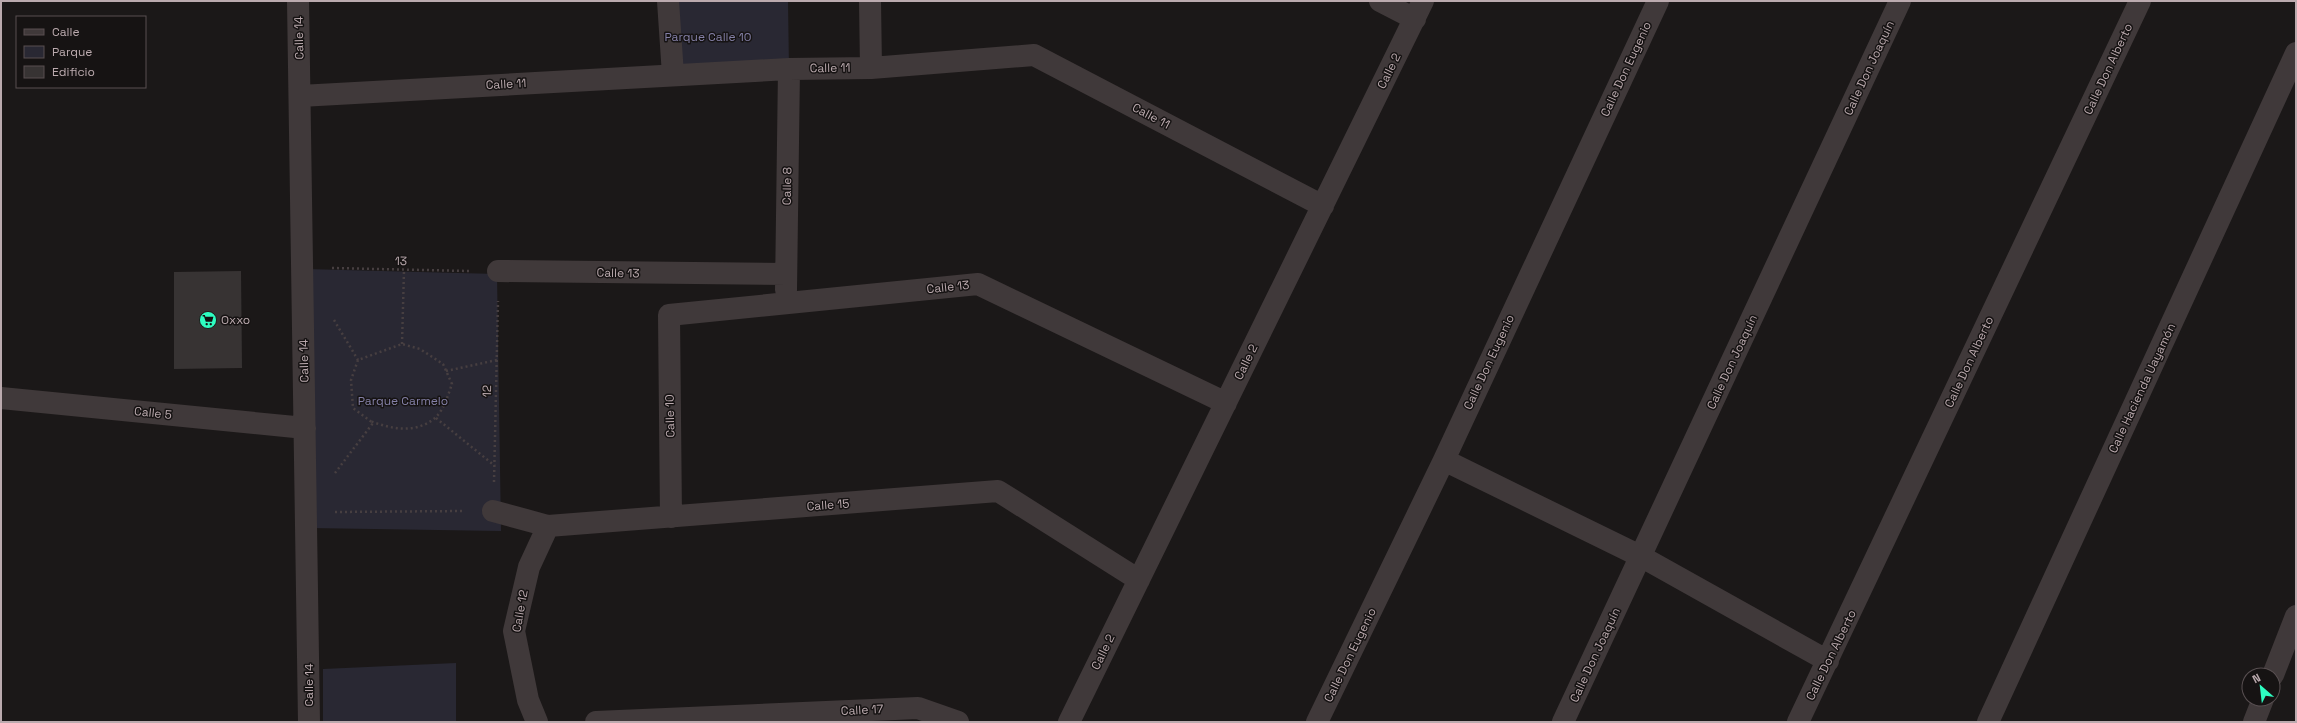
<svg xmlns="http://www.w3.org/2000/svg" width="2297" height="723" font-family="'Space Grotesk',sans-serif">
<rect width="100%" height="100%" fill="#1b1818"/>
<!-- green -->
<path fill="#292833" d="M670 1H788L789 69 673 75Z
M305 269 497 274 501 531 309 528Z
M456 663V722H323V669Z"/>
<!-- building -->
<path fill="#373333" d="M241 271 242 368 174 369V272Z"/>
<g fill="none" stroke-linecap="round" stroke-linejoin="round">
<!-- path -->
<path stroke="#473f41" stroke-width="2.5" stroke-dasharray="2 3" stroke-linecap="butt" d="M332 268 469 271
M334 320 358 360
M402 344 404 270
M446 371 497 360
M436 418 495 466
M335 473 373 423 353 408 351 380 358 360 402 344 420 349 443 364 452 384C448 395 444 410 435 418 416 434 391 429 370 421
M494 482 498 301
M335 512 464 511"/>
<!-- street -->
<path stroke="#40393a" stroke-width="22" d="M298 1 309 722
M668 1 673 75
M870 1 871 68
M1380 1 1415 19
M300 96 789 69 871 68 1034 55 1323 206
M498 271 786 274
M786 290 789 69
M1 398 305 428
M1444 460 1642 557 1828 661
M493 511 548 526 998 491 1139 580
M671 517 669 315 978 284 1226 403
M2273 675 2296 616
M537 722 528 700 514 631 529 567 548 526
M596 722 918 708 958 722
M1069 722 1423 1
M1317 722 1444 460 1658 1
M1563 722 1900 1
M1798 722 2140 1
M1988 722 2296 53
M2254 722 2263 699"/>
</g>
<!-- icons -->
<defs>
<g id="supermarket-disc" transform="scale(0.9)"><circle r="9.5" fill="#2efdc1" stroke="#161313"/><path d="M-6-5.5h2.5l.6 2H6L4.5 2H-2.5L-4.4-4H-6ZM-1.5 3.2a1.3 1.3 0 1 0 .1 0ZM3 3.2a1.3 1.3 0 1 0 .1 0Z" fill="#111"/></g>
</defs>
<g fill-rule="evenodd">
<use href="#supermarket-disc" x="208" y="320"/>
</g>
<g text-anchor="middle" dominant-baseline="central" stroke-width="3" stroke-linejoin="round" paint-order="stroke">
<!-- park labels -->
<g font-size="12" fill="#8480a7" stroke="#161313">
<text x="708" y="37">Parque Calle 10</text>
<text x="403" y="401">Parque Carmelo</text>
</g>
<!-- street labels -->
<g font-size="12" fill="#bbaaae" stroke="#161313">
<text transform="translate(299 38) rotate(-91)">Calle 14</text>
<text transform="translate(830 68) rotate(-1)">Calle 11</text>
<text transform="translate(1869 68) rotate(-65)">Calle Don Joaquín</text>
<text transform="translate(1626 69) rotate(-65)">Calle Don Eugenio</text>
<text transform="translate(2108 69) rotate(-65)">Calle Don Alberto</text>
<text transform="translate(1389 71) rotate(-64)">Calle 2</text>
<text transform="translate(506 84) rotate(-3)">Calle 11</text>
<text transform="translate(1151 116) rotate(28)">Calle 11</text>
<text transform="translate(787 186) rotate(-89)">Calle 8</text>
<text transform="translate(401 261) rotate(1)">13</text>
<text transform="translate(618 273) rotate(1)">Calle 13</text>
<text transform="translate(948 287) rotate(-6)">Calle 13</text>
<text transform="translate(304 361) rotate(-91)">Calle 14</text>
<text transform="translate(1246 362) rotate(-64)">Calle 2</text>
<text transform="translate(1489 362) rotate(-65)">Calle Don Eugenio</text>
<text transform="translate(1732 362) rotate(-65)">Calle Don Joaquín</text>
<text transform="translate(1969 362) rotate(-65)">Calle Don Alberto</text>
<text transform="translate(2142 388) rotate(-65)">Calle Hacienda Uayamón</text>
<text transform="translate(487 391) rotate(-89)">12</text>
<text transform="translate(153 413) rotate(6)">Calle 5</text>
<text transform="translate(670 416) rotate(-91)">Calle 10</text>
<text transform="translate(828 505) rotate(-4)">Calle 15</text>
<text transform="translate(520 611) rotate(-80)">Calle 12</text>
<text transform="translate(1103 652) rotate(-64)">Calle 2</text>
<text transform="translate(1350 655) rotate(-64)">Calle Don Eugenio</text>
<text transform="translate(1595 655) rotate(-65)">Calle Don Joaquín</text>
<text transform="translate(1831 655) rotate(-64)">Calle Don Alberto</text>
<text transform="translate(309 685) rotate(-90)">Calle 14</text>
<text transform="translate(862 710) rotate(-3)">Calle 17</text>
</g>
<!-- poi labels -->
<g font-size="12" fill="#bbaaae" stroke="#161313" text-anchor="start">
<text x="221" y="320">Oxxo</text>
</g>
</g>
<!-- border -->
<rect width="2297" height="723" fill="none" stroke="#bbaaae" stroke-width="4"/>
<!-- legend -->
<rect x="16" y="16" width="130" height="72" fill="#161313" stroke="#584f51"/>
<rect x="24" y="29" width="20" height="6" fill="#40393a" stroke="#584f51"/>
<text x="52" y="36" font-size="12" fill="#bbaaae">Calle</text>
<rect x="24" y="46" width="20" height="12" fill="#292833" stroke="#584f51"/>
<text x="52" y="56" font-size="12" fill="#bbaaae">Parque</text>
<rect x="24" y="66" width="20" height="12" fill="#373333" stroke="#584f51"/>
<text x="52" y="76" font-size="12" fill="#bbaaae">Edificio</text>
<!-- north arrow -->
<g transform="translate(2261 687) rotate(332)"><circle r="19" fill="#161313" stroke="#584f51"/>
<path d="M0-3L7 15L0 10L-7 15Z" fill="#2efdc1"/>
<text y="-6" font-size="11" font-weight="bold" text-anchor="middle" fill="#bbaaae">N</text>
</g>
</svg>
